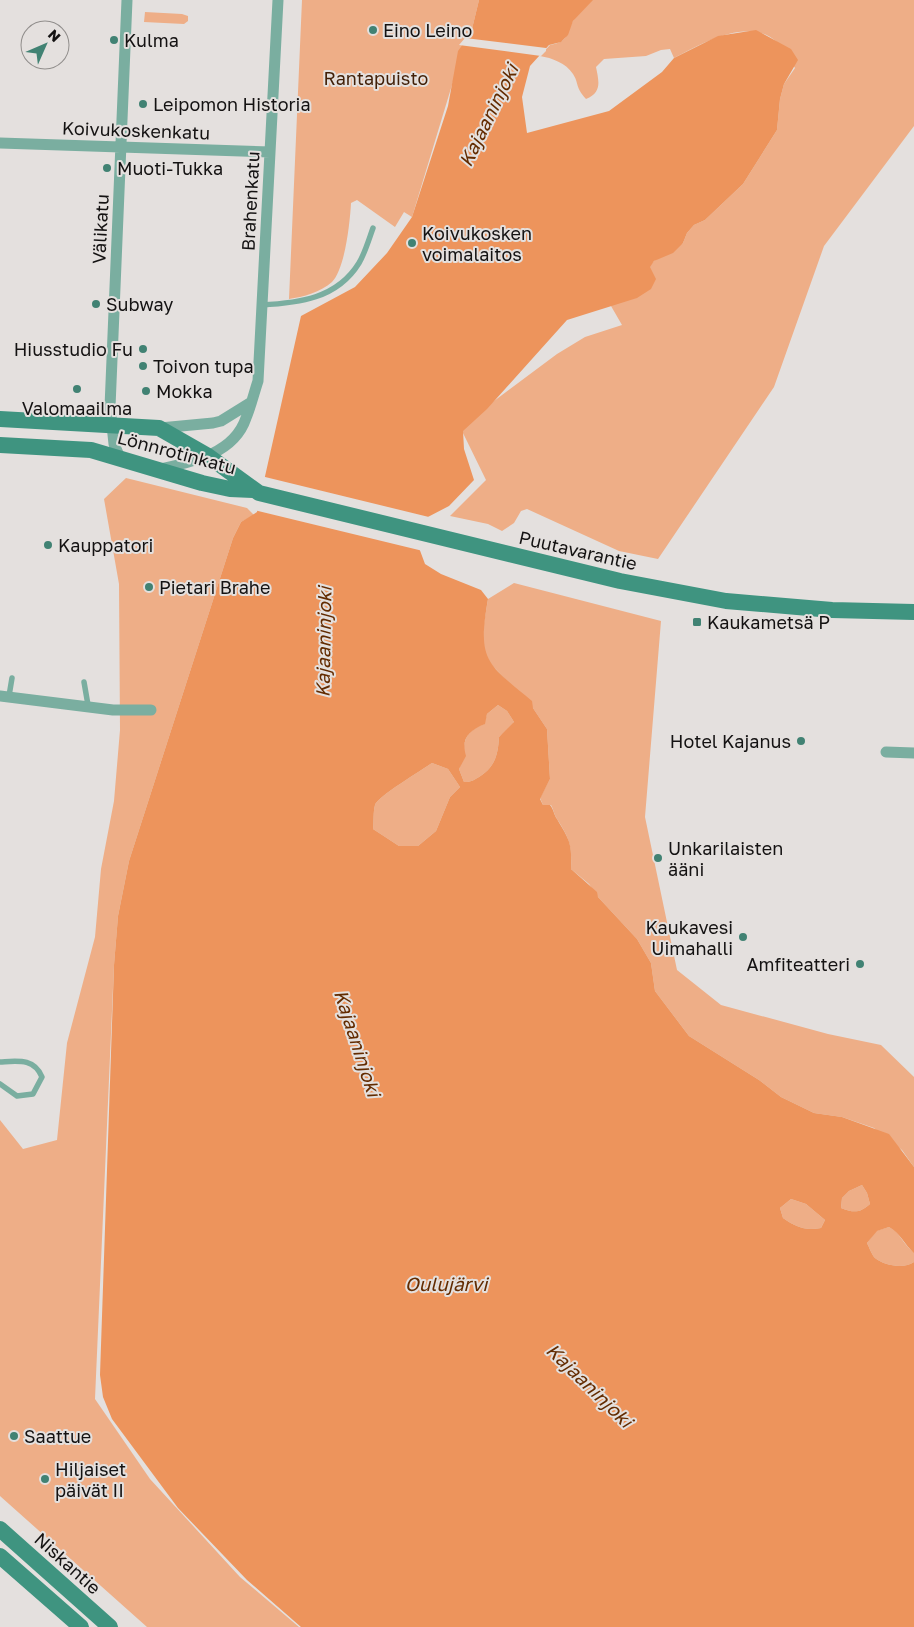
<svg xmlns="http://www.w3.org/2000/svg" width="914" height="1627" font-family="'Golos Text',sans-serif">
<rect width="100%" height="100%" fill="#e4e0de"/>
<!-- green -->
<path fill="#eeae87" d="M302 0H479L471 33 465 42 412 217 404 212 395 227 357 200 351 203C350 222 345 269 332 282 321 292 303 297 289 299Z
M592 0H914V126L824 246 774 387 658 559 619 551 527 509 521 511 514 523 502 531 488 524 450 516 486 480 462 431 490 404 557 354 585 337 622 325 611 306 654 261 683 243 687 233 694 225 705 220 743 184 777 130 780 99 784 84 795 68C789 60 784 48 777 42 750 16 702 43 674 58L670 49 661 50 646 56 604 59 596 67C599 82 602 92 586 99 575 87 579 83 573 74 566 63 552 58 540 56L550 45C570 41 564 36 573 21 577 14 586 7 592 0Z
M145 12 182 14 188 16V21L184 24 144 22Z
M126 478 247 508 254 515 241 522 233 538 129 861 118 916 114 965 95 1399 150 1479 240 1577 299 1627H147L0 1496V1120L23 1149 57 1140 67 1043 95 937 101 869 114 801 120 730 119 584 104 499Z
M514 583 661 621 645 817 677 970 721 1005 828 1034 881 1045 914 1077V1167L902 1150 874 1128 842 1117 814 1113 781 1097 759 1080 689 1036 655 991 651 963 637 939 598 897 589 884 571 869C572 846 570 839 557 819 554 815 554 810 551 805H543L540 798 550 779 547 729 533 708 487 660 483 646 484 623 488 599Z
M498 705 507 711 514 722 512 726 499 737C498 755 495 767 479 777 474 780 471 782 464 782L459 769C468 748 457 735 484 724L487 714Z
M432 763 448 769 460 787 450 797 436 831 418 846H399L373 829C374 822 373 812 375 805 377 797 422 770 432 763Z
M862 1185 867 1193 870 1204C860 1213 854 1213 841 1208L842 1198 849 1191Z
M791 1199 806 1204 825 1220 821 1228C805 1231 796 1227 783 1218L780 1208Z
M889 1227C902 1234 902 1244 914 1252V1262C904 1269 885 1266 875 1258 872 1255 869 1247 867 1243L876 1231Z"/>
<!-- water -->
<path fill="#ed945c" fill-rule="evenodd" d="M479 0H593L573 21 568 35 561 42 549 45 530 66 522 97 527 133 609 111 662 72 674 58 718 36 756 30 791 49 798 60 784 84 780 99 777 130 743 184 705 220 694 225 687 233 683 243 673 253 654 261 650 267 656 279 651 289 637 298 567 320 487 409 463 431 464 449 474 480 449 506 424 519 415 537 425 564 441 574 481 590 488 599C477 662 487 663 532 701L533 708 547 729 550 779 540 799 543 805H550C554 810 554 815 557 819 570 841 572 843 571 869L597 892 598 897 637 939 651 963 655 991 689 1036 759 1080 781 1097 814 1113 842 1117 889 1134 914 1167V1253C904 1244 901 1234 889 1227L877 1231 867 1243C869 1247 872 1255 875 1258 885 1266 904 1269 914 1262V1627H301L247 1580 178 1508 112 1419 103 1397 100 1375 114 965 118 916 129 861 233 538 241 522 257 512 301 316 355 287 387 253 412 217 448 106 458 51 471 33ZM498 705 507 711 514 722 499 737C498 755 495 767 479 777 474 780 471 782 464 782L459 769 466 756C461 739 468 731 485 724L487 714ZM432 763 448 769 460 787 450 797 436 831 418 846H399L373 829C374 822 373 812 375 805 377 797 422 770 432 763ZM862 1185 867 1193 870 1204C860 1213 854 1213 841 1208L842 1198 849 1191ZM791 1199 806 1204 825 1220 821 1228C805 1231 796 1227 783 1218L780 1208Z"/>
<!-- pier -->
<path fill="#e4e0de" d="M465 38 546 48V51L541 56 459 45Z
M261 476 433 518 426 521 418 538 423 551 254 510Z"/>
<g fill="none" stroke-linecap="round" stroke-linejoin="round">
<!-- lane -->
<path stroke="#7aaea0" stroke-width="5.5" d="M261 305C298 303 337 299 359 263 365 253 369 239 373 228
M84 682 88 705
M9 696 12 678
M0 1062C18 1061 34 1058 42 1077L33 1094 17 1096 0 1084"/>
<!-- street -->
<path stroke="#7aaea0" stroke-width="11" d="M0 143 270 152
M160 428 213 423 221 421 250 403
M120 458 114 444 110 407 127 0
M160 469C192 462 234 454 246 418 251 406 254 393 258 381L278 0
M0 696 113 710H151
M886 752 914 753"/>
<!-- secondary -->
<path stroke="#3f9480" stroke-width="16" d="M0 419 159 428 208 456 259 493 620 581 726 601 832 610 914 612
M0 445 91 450 202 483 230 489 253 490
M0 1529 110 1627
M0 1556 81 1627"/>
</g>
<!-- markers -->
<g fill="#418273" stroke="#e4e0de" stroke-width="2">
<circle cx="373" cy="30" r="5"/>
<circle cx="114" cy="40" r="5"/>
<circle cx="143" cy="104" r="5"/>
<circle cx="107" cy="168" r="5"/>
<circle cx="412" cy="243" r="5"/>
<circle cx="96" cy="304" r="5"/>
<circle cx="143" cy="349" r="5"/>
<circle cx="143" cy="366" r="5"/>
<circle cx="77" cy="389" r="5"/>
<circle cx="146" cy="391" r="5"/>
<circle cx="48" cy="545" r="5"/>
<circle cx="149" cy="587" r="5"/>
<rect x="692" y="617" width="10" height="10" rx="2.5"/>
<circle cx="801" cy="741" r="5"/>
<circle cx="658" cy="858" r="5"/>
<circle cx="743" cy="937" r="5"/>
<circle cx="860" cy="964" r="5"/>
<circle cx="14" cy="1436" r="5"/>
<circle cx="45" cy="1479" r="5"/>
</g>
<g text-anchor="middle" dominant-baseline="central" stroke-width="4" stroke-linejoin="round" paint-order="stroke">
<!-- poi labels -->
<g font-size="18" fill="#141212" stroke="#e4e0de" text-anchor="start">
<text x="383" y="30">Eino Leino</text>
<text x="124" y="40">Kulma</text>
<text x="153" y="104">Leipomon Historia</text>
<text x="117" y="168">Muoti-Tukka</text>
<text x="422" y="233">Koivukosken<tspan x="422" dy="21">voimalaitos</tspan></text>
<text x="106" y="304">Subway</text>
<text x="133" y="349" text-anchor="end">Hiusstudio Fu</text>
<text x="153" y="366">Toivon tupa</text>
<text x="156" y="391">Mokka</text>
<text x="77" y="408" text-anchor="middle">Valomaailma</text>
<text x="58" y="545">Kauppatori</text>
<text x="159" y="587">Pietari Brahe</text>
<text x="707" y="622">Kaukametsä P</text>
<text x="791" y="741" text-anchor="end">Hotel Kajanus</text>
<text x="668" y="848">Unkarilaisten<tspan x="668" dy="21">ääni</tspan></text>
<text x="733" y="927" text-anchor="end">Kaukavesi<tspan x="733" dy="21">Uimahalli</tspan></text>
<text x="850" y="964" text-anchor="end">Amfiteatteri</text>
<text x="24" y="1436">Saattue</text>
<text x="55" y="1469">Hiljaiset<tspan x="55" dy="21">päivät II</tspan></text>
</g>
<!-- park labels -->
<g font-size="18" fill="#411f07" stroke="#e4e0de">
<text x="376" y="78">Rantapuisto</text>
</g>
<!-- street labels -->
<g font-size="18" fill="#141212" stroke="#e4e0de">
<text transform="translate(136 130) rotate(2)">Koivukoskenkatu</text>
<text transform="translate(250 201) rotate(-87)">Brahenkatu</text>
<text transform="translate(100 229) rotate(-87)">Välikatu</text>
<text transform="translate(177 452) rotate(15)">Lönnrotinkatu</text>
<text transform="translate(578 550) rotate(13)">Puutavarantie</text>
<text transform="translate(68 1563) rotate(42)">Niskantie</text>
</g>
<!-- water labels -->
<g font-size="19" font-style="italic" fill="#632b00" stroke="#e4e0de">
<text transform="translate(488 115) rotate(-64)">Kajaaninjoki</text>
<text transform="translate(323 642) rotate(-89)">Kajaaninjoki</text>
<text transform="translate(358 1043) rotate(72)">Kajaaninjoki</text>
<text x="446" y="1283">Oulujärvi</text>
<text transform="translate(590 1385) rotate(44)">Kajaaninjoki</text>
</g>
</g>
<!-- north arrow -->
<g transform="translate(45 45) rotate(45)"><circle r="24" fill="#e4e0de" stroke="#918e8c"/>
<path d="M0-4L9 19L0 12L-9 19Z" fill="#418273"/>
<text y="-8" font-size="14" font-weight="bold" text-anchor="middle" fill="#141212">N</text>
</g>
</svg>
